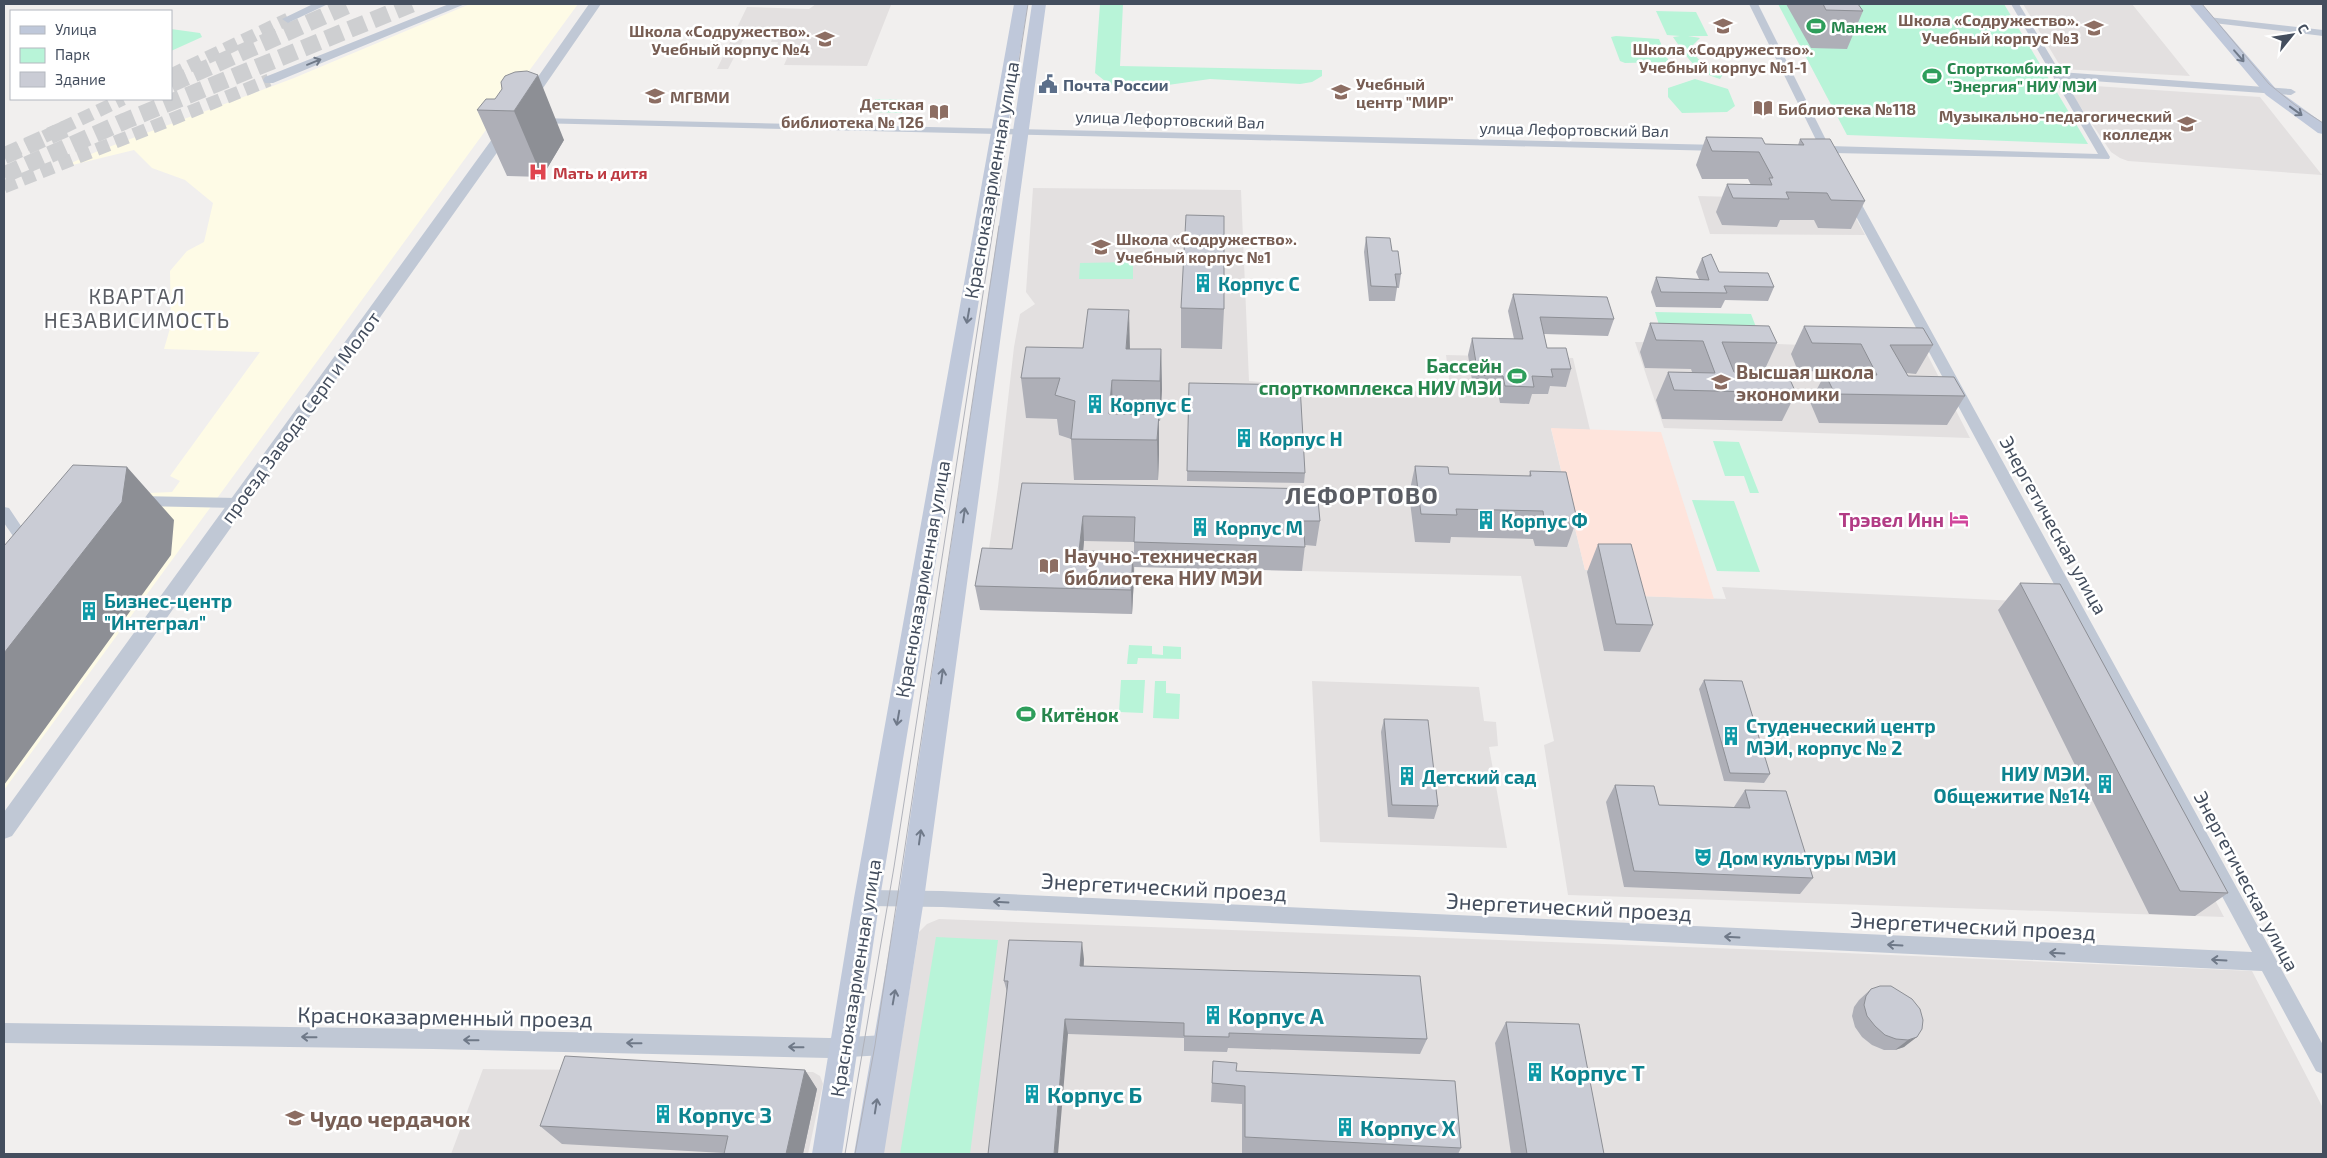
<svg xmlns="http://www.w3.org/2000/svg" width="2327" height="1158" font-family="'Exo 2',sans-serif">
<rect width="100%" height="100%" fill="#f1efee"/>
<!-- commercial -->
<path fill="#fefbe6" d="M470 4H578L4 790V660L126 494 172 492 180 481 170 476 260 352 164 349 171 325 170 271 187 251 204 242 213 203 185 180 152 168 134 150 60 168 98 151 294 78Z"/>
<!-- education -->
<path fill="#e3e0e0" d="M816 4 891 5 867 66 784 65 792 47 777 46 778 42H771L773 36H745L728 69H717L747 7 809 9Z
M2023 4H2132L2190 76 2062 69Z
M2065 84 2260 97 2322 175 2128 161 2120 158 2111 152Z
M1033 188 1241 190 1249 381 1319 387 1451 393 1446 355 1573 358 1590 430 1551 429 1585 570 1633 571 1640 596 1726 599 1722 587 2059 603 2224 917 1568 895 1544 745 1554 741 1521 576 1135 567 1132 614 980 610 998 487 1014 347 1020 314 1035 304 1026 292Z
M1698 196 1846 200 1865 235 1710 234Z
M1635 342 1778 344 1925 350 1970 438 1664 428Z
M1312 681 1479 687 1484 721 1496 722 1498 746 1489 747 1507 848 1320 842Z
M939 919 1845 953 2252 971 2323 1108V1154H883L919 932 927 924Z
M483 1069 813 1072 820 1076 823 1084 808 1154H451Z"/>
<!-- medical -->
<path fill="#fee4dc" d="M1551 428 1661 432 1714 599 1639 596 1633 571 1585 570Z"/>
<!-- green -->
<path fill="#b8f4d8" d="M1100 4H1123L1120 66 1322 70V76L1312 82 1300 84 1210 79 1168 85H1110L1095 73Z
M1778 4H2004L2088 144 1847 135Z
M1656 11 1696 12 1708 36H1688L1700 38 1692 46C1695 65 1711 63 1723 74L1720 79C1695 72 1687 57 1673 37L1680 36 1667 35Z
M171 29 200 33 202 37 171 51Z
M1616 36 1659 39 1669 62 1625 63 1620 61 1611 37Z
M1695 79 1728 89 1735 106 1727 112 1682 113 1668 97V88Z
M875 99 906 100 902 113 870 112Z
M1133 262V279H1079L1080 263Z
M1655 312 1751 314 1761 340 1663 338Z
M1713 441 1739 442 1759 493H1750L1744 476H1725Z
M1692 500 1734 501 1760 572 1717 571Z
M1129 645 1152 646V654L1163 655V646L1181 647V659L1138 658 1137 664H1127Z
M1121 680H1145L1143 713 1119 712Z
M1155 681H1166V693L1180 694 1179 719 1153 718Z
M936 937 998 940 970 1154H900Z"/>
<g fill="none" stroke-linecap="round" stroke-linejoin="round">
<!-- tertiary-tunnel -->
<path stroke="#cecfd1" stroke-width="13" stroke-dasharray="13 7" stroke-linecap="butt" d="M171 75 288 19
M8 154 123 99
M4 187 269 80"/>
<!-- primary-tunnel -->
<path stroke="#cecfd1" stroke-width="17" stroke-dasharray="17 8" stroke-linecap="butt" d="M171 84 351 4
M4 156 72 126
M4 175 125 121 412 4"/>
<!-- minor -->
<path fill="#c0c8d5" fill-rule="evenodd" d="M1749 4H1758L1829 146 2098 154 2011 4H2019L2060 72 2291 89 2296 92 2291 95 2064 79 2110 157 2109 159 1833 153 1834 156 1829 159 1825 158 1822 152 1812 149 1819 146Z
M2208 17 2323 30V36L2205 22V18Z
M537 118 1721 145 1726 148 1721 151 533 123 532 121Z
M1850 191 1856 194 2323 1045V1074L2316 1071 2262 971 942 907 867 906 861 904 858 898 861 892 867 890 942 891 2252 952 1844 194Z
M139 496 237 498 244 503 237 508 139 506 132 501Z
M4 507 9 508 27 535 24 557 9 591 4 593C3 573 10 556 13 536L4 523Z
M4 1023 433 1029 829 1038 886 1035 893 1038 896 1045 893 1052 886 1055 829 1058 433 1049 4 1043Z"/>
<!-- tertiary -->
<path fill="#c0c8d5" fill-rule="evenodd" d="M313 4H328L292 21 288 23 282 19Z
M449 4H465L273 83H265L263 80 265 77Z
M589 4H601L532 104H522L521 101Z
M508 123 515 127 513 130 12 836 4 839V812L503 124Z"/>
<!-- secondary -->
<path fill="#bfc8da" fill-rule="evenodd" d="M1014 4H1028L880 898 842 1154H812L854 898Z
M1032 4H1046L924 899 884 1154H854L898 899Z
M2189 4H2202L2276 89 2323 123V134L2318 133 2266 95Z"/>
<!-- tram -->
<path stroke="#b0b2ba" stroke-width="1" d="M2202 4 2269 84 2295 105 2323 123
M845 1154 894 867 1028 4
M855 1154 875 1045 999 226"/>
</g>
<!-- wall -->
<path fill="#aeafb7" d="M520 4H560L559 5H520Z
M1786 4H1858L1863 11 1847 49 1811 48Z
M495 99 564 140 542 177 507 176 477 110Z
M1706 137 1765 144 1798 145 1800 139 1865 201 1851 229 1818 228 1814 220H1780L1777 227 1722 225 1716 212 1727 184 1751 185 1748 179H1702L1696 165Z
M1366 237 1392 251 1401 274 1399 288H1397L1395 301H1369L1364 252Z
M1702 258 1719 272 1774 287 1768 301 1725 300 1721 308 1656 307 1651 292 1656 277 1699 279 1696 272Z
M1513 294 1614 319 1608 336 1544 334 1547 348 1571 369 1566 387 1550 386 1548 394H1532L1529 404 1500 403 1498 393H1474L1468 355 1472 338 1514 339 1508 311Z
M1181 308 1224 309 1222 349 1181 348Z
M1650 323 1777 343 1764 371H1733L1734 372 1796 393 1782 421 1662 419 1656 400 1668 372H1692L1691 369 1645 368 1640 352Z
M1804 326 1933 345 1916 374 1906 373 1908 376 1965 396 1947 425 1819 423 1810 402 1825 374H1847L1846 372 1798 371 1791 354Z
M1130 349H1161L1162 390 1160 421H1159V454L1158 480H1074L1071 439 1059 435 1057 419 1026 418 1021 378Z
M1189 383 1305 473 1304 483 1187 481Z
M1415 466 1449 474 1529 476 1530 471 1577 519 1567 547 1535 546 1533 539 1451 537 1450 543 1415 542 1409 494Z
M1022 483 1320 521 1316 546 1305 545 1302 571 1134 567V542L1084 541 1083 551 1133 552 1134 576 1132 614 980 610 975 586 1012 549Z
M1598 544 1653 625 1640 652 1604 651 1587 572Z
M2020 583 2228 893 2195 916 2149 914 1998 610Z
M1704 680 1770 774 1764 783 1724 781 1699 689Z
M1384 719 1438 806 1434 819 1388 817 1381 732Z
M1615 785 1659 805 1734 807 1745 790 1813 878 1800 894 1624 887 1606 802Z
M1084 959V966L1427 1039 1420 1054 1228 1048 1227 1052 1184 1051V1038L1068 1034 1007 992 1004 981Z
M1871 989 1923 1020 1904 1047 1895 1050H1884L1872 1045 1862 1037 1855 1027 1852 1016 1854 1007 1859 1000Z
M1506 1022 1604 1154H1511L1495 1043Z
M1213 1061 1236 1071 1461 1148 1458 1154H1242V1104L1211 1102Z
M805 1070 817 1089 803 1154H724V1153L562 1144 540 1126Z"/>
<!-- shaded-wall -->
<path fill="#8d8f95" d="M538 75 564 140 542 177 514 111Z
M1129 310 1130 350 1126 349Z
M1161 349 1162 390 1160 421V381Z
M1112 380 1113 420 1109 414Z
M1159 414V454L1158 480 1157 440Z
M127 467 174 520 171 555 4 785V653Z
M1083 516 1084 541 1081 575 1079 551Z
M1133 552 1134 576 1132 614 1131 590Z
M1082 942 1084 959 1082 982 1080 966Z
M1065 1019 1068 1034 1058 1154H1054Z
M1917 1037 1904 1047 1895 1050 1908 1040Z
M805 1070 817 1089 803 1154H786Z"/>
<!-- building -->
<path fill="#caccd5" stroke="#8d8f95" d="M1823 4H1858L1863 11 1826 10Z
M527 71 538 75 514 111 477 110 486 99H495L502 89 501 82 505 76 515 72Z
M1706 137 1762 138 1765 144 1804 145 1800 139H1830L1865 201 1831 200 1827 193 1786 192 1789 199 1733 198 1727 184 1772 185 1769 178H1773L1759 152 1712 151Z
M1186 215 1224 216V309L1181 308Z
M1366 237 1390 238 1392 251H1398L1401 274H1395L1397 287 1371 286Z
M1711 254 1719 272 1768 273 1774 287 1724 286 1727 293 1661 292 1656 277 1709 280 1702 258Z
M1513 294 1607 297 1614 319 1540 317 1547 348H1566L1571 369H1551L1553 377 1532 376 1534 387 1505 386 1503 376 1478 375 1472 338 1523 339Z
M1088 309 1129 310 1126 349H1161L1160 381 1112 380 1109 414H1159L1157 440 1071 439 1075 401 1055 395 1060 378H1021L1026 347 1083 348Z
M1650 323 1769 326 1777 343 1722 342 1734 372 1787 373 1796 393 1674 390 1668 372 1715 373 1703 341 1656 340Z
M1804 326 1923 328 1933 345H1890L1908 376 1954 377 1965 396 1835 394 1825 374 1877 375 1861 344 1812 343Z
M1189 383 1300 385 1305 473 1187 471Z
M73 465 127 467 122 502 4 653V546Z
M1415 466 1448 467 1449 474 1531 476 1530 471 1566 472 1577 519 1544 518 1543 511 1456 509 1457 515 1421 514Z
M1022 483 1317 489 1320 521H1303L1305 547 1134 542 1135 517 1083 516 1079 551 1133 552 1131 590 975 586 982 548 1012 549Z
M1598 544H1631L1653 625 1616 624Z
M2020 583 2060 584 2228 893 2180 891Z
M1704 680 1742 681 1770 774 1730 773Z
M1384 719 1428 720 1438 806 1392 805Z
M1615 785 1654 786 1659 805 1750 808 1745 790 1786 791 1813 878 1634 871Z
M1009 940 1082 942 1080 966 1420 976 1427 1039 1229 1033V1037L1184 1036V1023L1065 1019 1054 1154H988L1008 981H1004Z
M1880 986H1891L1912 999 1920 1009 1923 1020 1922 1029 1917 1037 1908 1040 1896 1039 1885 1035 1875 1026 1867 1016 1864 1005 1866 996 1871 989Z
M1506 1022 1579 1024 1604 1154H1527Z
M565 1056 805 1070 786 1154H724L728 1136 540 1126Z
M1213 1061 1237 1063 1236 1071 1455 1081 1461 1148 1245 1137V1086L1212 1083Z"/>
<!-- one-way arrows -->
<defs><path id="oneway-shaft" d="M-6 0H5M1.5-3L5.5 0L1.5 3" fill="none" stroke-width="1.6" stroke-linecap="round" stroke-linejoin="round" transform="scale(1.25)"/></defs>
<g stroke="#6f7989">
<use href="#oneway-shaft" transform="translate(2239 56) rotate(49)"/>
<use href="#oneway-shaft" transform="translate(2296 111) rotate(36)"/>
<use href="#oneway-shaft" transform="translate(968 316) rotate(100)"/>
<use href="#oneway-shaft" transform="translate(964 515) rotate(-82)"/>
<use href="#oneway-shaft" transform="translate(942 676) rotate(-82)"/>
<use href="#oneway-shaft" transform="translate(898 718) rotate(100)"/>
<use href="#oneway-shaft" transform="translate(920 837) rotate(-82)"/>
<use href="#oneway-shaft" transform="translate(894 997) rotate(-80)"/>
<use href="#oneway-shaft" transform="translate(876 1106) rotate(-81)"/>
</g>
<g stroke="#6f7988">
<use href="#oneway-shaft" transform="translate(314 62) rotate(-22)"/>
<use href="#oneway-shaft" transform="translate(1001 902) rotate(-177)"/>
<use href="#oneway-shaft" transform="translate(1732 937) rotate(-177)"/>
<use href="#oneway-shaft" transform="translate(1895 945) rotate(-177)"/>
<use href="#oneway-shaft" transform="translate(2057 953) rotate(-177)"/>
<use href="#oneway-shaft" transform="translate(2219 960) rotate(-177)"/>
<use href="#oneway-shaft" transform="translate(309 1037) rotate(-179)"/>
<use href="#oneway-shaft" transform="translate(471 1040) rotate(-179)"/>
<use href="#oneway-shaft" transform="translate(634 1043) rotate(-179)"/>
<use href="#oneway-shaft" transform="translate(796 1047) rotate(-179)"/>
</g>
<!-- icons -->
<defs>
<g id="school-bare" transform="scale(1.5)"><path d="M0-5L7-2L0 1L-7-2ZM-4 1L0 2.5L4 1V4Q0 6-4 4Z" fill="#8d6e63" stroke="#fff" stroke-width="2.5" paint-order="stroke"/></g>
<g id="stadium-bare" transform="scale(1.5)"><path d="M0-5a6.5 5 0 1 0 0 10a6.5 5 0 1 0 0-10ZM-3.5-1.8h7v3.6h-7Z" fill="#2e9e5b" stroke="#fff" stroke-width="2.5" paint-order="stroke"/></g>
<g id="civic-bare" transform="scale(1.5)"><path d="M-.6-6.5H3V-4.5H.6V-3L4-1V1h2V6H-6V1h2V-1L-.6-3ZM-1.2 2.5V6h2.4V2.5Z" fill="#5c6f8a" stroke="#fff" stroke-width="2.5" paint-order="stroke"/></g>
<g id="university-bare" transform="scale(1.5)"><path d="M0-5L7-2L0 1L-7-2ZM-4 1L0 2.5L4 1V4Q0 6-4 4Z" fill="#8d6e63" stroke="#fff" stroke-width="2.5" paint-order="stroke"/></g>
<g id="library-bare" transform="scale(1.5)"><path d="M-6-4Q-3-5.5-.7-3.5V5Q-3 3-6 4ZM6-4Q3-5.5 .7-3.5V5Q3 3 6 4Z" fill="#8d6e63" stroke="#fff" stroke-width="2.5" paint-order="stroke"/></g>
<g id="hospital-bare" transform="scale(1.5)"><path d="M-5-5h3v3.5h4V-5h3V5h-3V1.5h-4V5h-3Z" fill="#e0444e" stroke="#fff" stroke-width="2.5" paint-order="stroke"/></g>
<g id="building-bare" transform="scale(1.5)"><path d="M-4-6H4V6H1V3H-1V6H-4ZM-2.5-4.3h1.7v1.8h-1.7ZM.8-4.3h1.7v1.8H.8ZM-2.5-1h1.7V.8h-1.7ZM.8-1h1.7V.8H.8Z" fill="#0f9aa8" stroke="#fff" stroke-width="2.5" paint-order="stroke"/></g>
<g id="hotel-bare" transform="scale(1.5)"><path d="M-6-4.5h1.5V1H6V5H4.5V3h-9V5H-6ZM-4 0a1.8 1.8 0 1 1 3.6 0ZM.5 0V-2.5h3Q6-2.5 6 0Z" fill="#d1479c" stroke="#fff" stroke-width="2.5" paint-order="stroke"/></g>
<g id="theatre-bare" transform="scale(1.5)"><path d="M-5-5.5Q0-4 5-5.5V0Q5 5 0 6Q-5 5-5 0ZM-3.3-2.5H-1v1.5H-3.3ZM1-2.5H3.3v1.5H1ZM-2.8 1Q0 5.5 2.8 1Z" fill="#0f9aa8" stroke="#fff" stroke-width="2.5" paint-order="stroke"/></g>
</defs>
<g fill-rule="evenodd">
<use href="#school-bare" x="1723" y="26"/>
<use href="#stadium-bare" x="1816" y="26"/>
<use href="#school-bare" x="2094" y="28"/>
<use href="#school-bare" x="825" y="39"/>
<use href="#stadium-bare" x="1932" y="76"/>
<use href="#civic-bare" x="1048" y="84"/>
<use href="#school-bare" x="1341" y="92"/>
<use href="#university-bare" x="655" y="96"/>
<use href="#library-bare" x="1763" y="108"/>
<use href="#library-bare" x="939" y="112"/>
<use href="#university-bare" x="2187" y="124"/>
<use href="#hospital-bare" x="538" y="172"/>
<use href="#school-bare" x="1101" y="247"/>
<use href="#building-bare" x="1203" y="283"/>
<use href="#stadium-bare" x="1517" y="376"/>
<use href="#university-bare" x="1721" y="382"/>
<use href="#building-bare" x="1095" y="404"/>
<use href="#building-bare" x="1244" y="438"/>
<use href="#hotel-bare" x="1959" y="519"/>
<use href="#building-bare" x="1486" y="520"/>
<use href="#building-bare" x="1200" y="527"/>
<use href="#library-bare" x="1049" y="566"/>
<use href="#building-bare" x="89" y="611"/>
<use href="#stadium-bare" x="1026" y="714"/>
<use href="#building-bare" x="1731" y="736"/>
<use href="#building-bare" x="1407" y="776"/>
<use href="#building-bare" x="2105" y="784"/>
<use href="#theatre-bare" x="1703" y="857"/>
<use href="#building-bare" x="1213" y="1015"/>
<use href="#building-bare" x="1535" y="1072"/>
<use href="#building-bare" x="1032" y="1094"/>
<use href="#building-bare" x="663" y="1114"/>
<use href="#school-bare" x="295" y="1118"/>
<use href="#building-bare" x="1345" y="1127"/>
</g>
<g text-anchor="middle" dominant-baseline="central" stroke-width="5" stroke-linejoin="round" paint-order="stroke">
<!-- far-education labels -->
<g font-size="16" font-weight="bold" fill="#785e54" stroke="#fff" text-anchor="end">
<text x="2079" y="19">Школа «Содружество».<tspan x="2079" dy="18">Учебный корпус №3</tspan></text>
<text x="810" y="30">Школа «Содружество».<tspan x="810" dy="18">Учебный корпус №4</tspan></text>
<text x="1723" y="48" text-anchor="middle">Школа «Содружество».<tspan x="1723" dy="18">Учебный корпус №1-1</tspan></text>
<text x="1356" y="83" text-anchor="start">Учебный<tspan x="1356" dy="18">центр "МИР"</tspan></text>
<text x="670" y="96" text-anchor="start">МГВМИ</text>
<text x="924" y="103">Детская<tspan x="924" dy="18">библиотека № 126</tspan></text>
<text x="1778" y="108" text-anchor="start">Библиотека №118</text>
<text x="2172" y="115">Музыкально-педагогический<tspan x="2172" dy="18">колледж</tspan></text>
<text x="1116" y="238" text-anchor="start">Школа «Содружество».<tspan x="1116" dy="18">Учебный корпус №1</tspan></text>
</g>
<!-- far-leisure labels -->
<g font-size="16" font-weight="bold" fill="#27864d" stroke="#fff" text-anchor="start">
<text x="1831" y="26">Манеж</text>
<text x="1947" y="67">Спорткомбинат<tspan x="1947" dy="18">"Энергия" НИУ МЭИ</tspan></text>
</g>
<!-- far-service labels -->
<g font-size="16" font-weight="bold" fill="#4e5e75" stroke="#fff" text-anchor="start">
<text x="1063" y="84">Почта России</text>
</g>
<!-- far-street labels -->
<g font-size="16" fill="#444e5e" stroke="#fff">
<text transform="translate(1170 119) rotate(2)">улица Лефортовский Вал</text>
<text transform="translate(1574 129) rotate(1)">улица Лефортовский Вал</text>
</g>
<!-- far-health labels -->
<g font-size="16" font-weight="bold" fill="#be3a42" stroke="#fff" text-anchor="start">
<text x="553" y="172">Мать и дитя</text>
</g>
<!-- street labels -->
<g font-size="19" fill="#444e5e" stroke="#fff">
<text transform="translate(991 180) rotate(-80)">Красноказарменная улица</text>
<text transform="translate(300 417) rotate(-54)">проезд Завода Серп и Молот</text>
<text transform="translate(2054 525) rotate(61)">Энергетическая улица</text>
<text transform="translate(922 579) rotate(-80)">Красноказарменная улица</text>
<text transform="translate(2247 881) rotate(62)">Энергетическая улица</text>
<text transform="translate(855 978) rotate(-81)">Красноказарменная улица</text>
</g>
<!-- culture labels -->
<g font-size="19" font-weight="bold" fill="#0d838f" stroke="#fff" text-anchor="start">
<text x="1218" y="283">Корпус С</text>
<text x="1110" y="404">Корпус Е</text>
<text x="1259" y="438">Корпус Н</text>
<text x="1501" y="520">Корпус Ф</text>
<text x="1215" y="527">Корпус М</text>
<text x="104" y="600">Бизнес-центр<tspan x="104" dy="22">"Интеграл"</tspan></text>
<text x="1746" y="725">Студенческий центр<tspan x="1746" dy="22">МЭИ, корпус № 2</tspan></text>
<text x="2090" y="773" text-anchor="end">НИУ МЭИ.<tspan x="2090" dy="22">Общежитие №14</tspan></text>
<text x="1422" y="776">Детский сад</text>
<text x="1718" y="857">Дом культуры МЭИ</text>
</g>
<!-- leisure labels -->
<g font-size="19" font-weight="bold" fill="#27864d" stroke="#fff" text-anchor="end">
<text x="1502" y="365">Бассейн<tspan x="1502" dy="22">спорткомплекса НИУ МЭИ</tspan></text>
<text x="1041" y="714" text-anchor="start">Китёнок</text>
</g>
<!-- education labels -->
<g font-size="19" font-weight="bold" fill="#785e54" stroke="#fff" text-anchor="start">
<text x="1736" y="371">Высшая школа<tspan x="1736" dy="22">экономики</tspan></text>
<text x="1064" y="555">Научно-техническая<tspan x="1064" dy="22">библиотека НИУ МЭИ</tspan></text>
</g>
<!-- hotel labels -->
<g font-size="19" font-weight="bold" fill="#b23c85" stroke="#fff" text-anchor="end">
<text x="1944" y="519">Трэвел Инн</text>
</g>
<!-- quarter labels -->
<g font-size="21" letter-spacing="1" fill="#5a5d64" stroke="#fff">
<text x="137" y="295">КВАРТАЛ<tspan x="137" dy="24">НЕЗАВИСИМОСТЬ</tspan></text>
</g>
<!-- near-street labels -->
<g font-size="22" fill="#444e5e" stroke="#fff">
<text transform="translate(1164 886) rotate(3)">Энергетический проезд</text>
<text transform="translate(1569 906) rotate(3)">Энергетический проезд</text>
<text transform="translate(1973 925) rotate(3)">Энергетический проезд</text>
<text transform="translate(445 1016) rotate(1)">Красноказарменный проезд</text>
</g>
<!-- near-culture labels -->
<g font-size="22" font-weight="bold" fill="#0d838f" stroke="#fff" text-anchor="start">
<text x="1228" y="1015">Корпус А</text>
<text x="1550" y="1072">Корпус Т</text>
<text x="1047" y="1094">Корпус Б</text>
<text x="678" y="1114">Корпус З</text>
<text x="1360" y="1127">Корпус Х</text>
</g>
<!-- near-education labels -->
<g font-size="22" font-weight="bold" fill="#785e54" stroke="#fff" text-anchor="start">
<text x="310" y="1118">Чудо чердачок</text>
</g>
<!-- district labels -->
<g font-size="24" font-weight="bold" letter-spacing="1" fill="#5a5d64" stroke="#fff">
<text x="1362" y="494">ЛЕФОРТОВО</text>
</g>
</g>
<!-- border -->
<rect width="2327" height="1158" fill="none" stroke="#444e5e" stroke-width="10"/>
<!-- legend -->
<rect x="10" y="10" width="162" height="90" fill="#ffffff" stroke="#b4b8bf"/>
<rect x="20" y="26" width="25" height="8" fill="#bfc8da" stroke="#b4b8bf"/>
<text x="55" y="35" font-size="15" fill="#444e5e">Улица</text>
<rect x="20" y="48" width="25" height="15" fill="#b8f4d8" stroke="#b4b8bf"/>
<text x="55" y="60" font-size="15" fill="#444e5e">Парк</text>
<rect x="20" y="72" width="25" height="15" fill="#caccd5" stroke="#b4b8bf"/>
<text x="55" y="85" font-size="15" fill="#444e5e">Здание</text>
<!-- north arrow -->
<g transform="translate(2292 35) rotate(60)" stroke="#ffffff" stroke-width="4" paint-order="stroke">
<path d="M0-4L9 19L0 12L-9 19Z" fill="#444e5e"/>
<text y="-8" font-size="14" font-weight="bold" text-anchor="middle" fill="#444e5e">С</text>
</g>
</svg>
